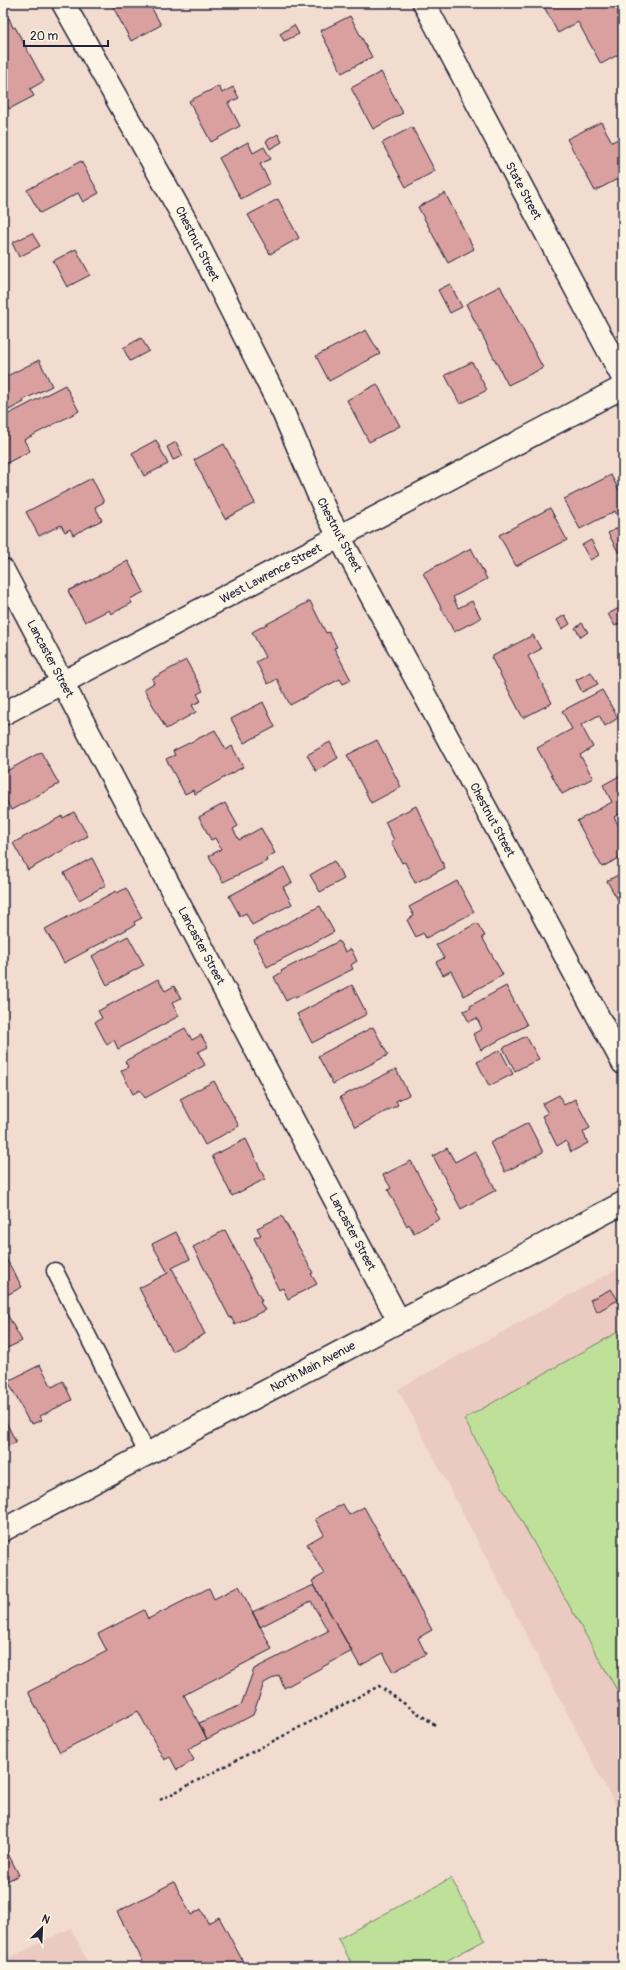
<svg xmlns="http://www.w3.org/2000/svg" width="626" height="1970" font-family="Pangolin,sans-serif">
<rect width="100%" height="100%" fill="#f2dcd0"/>
<filter id="ink" filterUnits="userSpaceOnUse"><feTurbulence type="fractalNoise" baseFrequency=".025" numOctaves="2"/><feDisplacementMap in="SourceGraphic" scale="8" xChannelSelector="R" yChannelSelector="G"/><feConvolveMatrix kernelMatrix="1 2 1 2 8 2 1 2 1" color-interpolation-filters="sRGB"/></filter>
<g filter="url(#ink)">
<!-- built -->
<path fill="#ebcac1" d="M623 1266V1820L398 1389Z
M71 1928 90 1967H3V1961Z"/>
<!-- green -->
<path fill="#bfe099" stroke="#70816a" d="M623 1329V1701L464 1419Z
M451 1878 485 1940 435 1967H354L338 1939Z"/>
<!-- building -->
<path fill="#daa09f" stroke="#22223b" d="M111 3H149L161 25 131 41Z
M329 3H345L333 9Z
M542 3H616L623 16V52L601 64 578 22 558 33Z
M350 16 372 57 342 73 320 31Z
M9 18 13 28 15 27 44 81 30 89 34 96 9 109 5 102 3 103V21Z
M294 25 299 34 284 41 280 34Z
M381 72 403 113 373 129 351 88Z
M219 86 222 93 233 87 239 98 228 103 240 126 211 142 189 101Z
M601 122 612 142 620 138 623 144V155L620 157 623 163V176L595 191 567 139Z
M412 127 435 171 406 187 382 143Z
M278 134 282 142 270 149 266 141Z
M248 142 253 153 264 147 271 159 260 164 270 183 241 199 219 158Z
M81 161 99 193 83 202 78 193 40 213 27 190Z
M445 193 474 249 448 263 418 207Z
M278 199 299 238 270 254 248 215Z
M32 233 40 246 19 257 12 243Z
M76 249 90 275 67 287 53 261Z
M450 284 462 307 450 313 438 290Z
M500 286 543 368 508 385 466 304Z
M366 330 380 354 329 381 316 356Z
M141 338 149 351 130 361 123 348Z
M39 360 52 386 23 400 24 402 9 410 8 408 3 411V378Z
M472 362 487 390 460 404 445 375Z
M377 384 400 426 369 442 347 400Z
M65 385 79 411 24 440 30 451 3 465V417Z
M156 440 168 464 144 476 132 453Z
M176 442 183 456 173 460 167 447Z
M224 444 255 503 225 519 194 460Z
M611 475 623 498 622 559 608 533 622 526 615 511 580 529 564 499Z
M92 478 104 502 95 507 102 520 73 535 70 529 65 532 61 525 39 536 26 512Z
M550 508 567 540 516 566 499 535Z
M591 540 599 555 590 560 582 545Z
M471 548 487 579 453 597 458 608 472 601 481 618 454 632 423 573Z
M128 561 144 592 130 599 132 603 111 614 109 610 85 622 68 591Z
M310 601 326 633 329 632 337 647 334 648 351 680 343 684 340 679 290 705 277 679 268 684 256 662 265 657 252 632Z
M623 606V621L615 626 608 614Z
M565 615 570 624 562 629 557 620Z
M582 623 588 632 581 637 575 628Z
M533 635 541 649 528 656 552 703 523 718 491 657Z
M186 660 203 691 197 694 201 701 192 705 196 712 166 729 144 689 154 683 152 679Z
M591 672 598 684 582 692 576 680Z
M602 690 618 718 605 726 599 715 581 725 593 747 580 755 593 778 562 794 537 748 572 729 562 711Z
M263 702 275 727 244 743 231 719Z
M215 730 226 750 232 746 243 767 195 794 193 790 185 794 166 759 175 755 173 751Z
M377 740 401 787 371 803 347 755Z
M330 742 338 758 316 771 307 755Z
M41 752 59 784 11 810 3 794V773Z
M623 774V812L614 817 623 834V856L602 867 577 821 612 802 603 785Z
M225 803 238 826 233 829 239 840 261 828 275 853 266 858 267 861 223 882 209 856 221 849 215 838 211 840 199 817Z
M416 806 445 868 415 883 405 862 402 863 391 842 394 840 385 822Z
M74 812 88 836 28 870 13 843 62 816 63 818Z
M92 858 106 885 79 900 64 873Z
M334 861 344 879 320 892 310 875Z
M284 867 292 883 283 887 292 904 252 925 246 913 240 916 229 896Z
M623 872V909L607 881Z
M457 881 474 912 426 938 423 933 416 937 407 920 414 916 409 907Z
M126 888 142 918 134 922 135 925 64 963 45 929 116 891 117 893Z
M320 906 334 932 267 967 254 940Z
M477 923 485 936 482 937 503 975 464 996 451 971 443 975 436 962 444 958 436 945Z
M128 936 144 965 107 985 92 956Z
M339 941 345 952 351 949 357 961 351 965 353 969 295 998V996L286 1001 274 977 282 972 281 971Z
M158 979 165 991 174 986 181 998 172 1003 179 1016 118 1049 114 1040 107 1045 95 1022 102 1018 98 1011Z
M352 985 367 1014 312 1043 297 1014Z
M506 986 527 1025 481 1050 473 1034 482 1029 477 1018 469 1022 463 1011 471 1008 470 1006Z
M373 1027 388 1055 333 1084 318 1056Z
M185 1028 192 1040 201 1035 208 1047 198 1052 205 1065 145 1098 140 1090 133 1094 121 1071 128 1067 125 1061Z
M526 1036 539 1059 515 1071 503 1048Z
M500 1050 513 1074 489 1086 477 1062Z
M396 1069 409 1095 396 1101 398 1105 356 1127 340 1097Z
M214 1081 239 1126 205 1145 180 1099Z
M559 1095 564 1105 575 1099 590 1128 583 1132 588 1143 571 1152 566 1141 557 1146 542 1116 548 1113 542 1104Z
M528 1123 543 1152 505 1172 490 1143Z
M246 1139 265 1179 232 1196 212 1156Z
M447 1148 455 1162 475 1151 496 1190 461 1209 433 1156Z
M411 1161 437 1210 435 1211 440 1219 414 1233 409 1224 407 1226 388 1190 391 1188 383 1175Z
M282 1216 313 1273 311 1274 317 1284 288 1299 283 1288 279 1290 254 1238 261 1235 257 1228Z
M225 1230 262 1301 260 1302 265 1310 235 1325 231 1317 230 1318 193 1247Z
M176 1232 190 1259 172 1268 205 1334 172 1351 139 1288 168 1273 152 1244Z
M3 1253 22 1287 3 1297Z
M611 1289 618 1300 597 1312 590 1300Z
M7 1314 22 1341 3 1350V1316Z
M40 1365 52 1387 63 1381 72 1400 40 1416 42 1420 32 1424 31 1421 29 1422 8 1381Z
M3 1416 16 1442 3 1449Z
M343 1504 349 1515 364 1507 432 1630 418 1638 426 1654 393 1672 383 1653 360 1666 312 1581 324 1574 307 1544 324 1534 315 1519Z
M314 1585 352 1651 284 1688 279 1675 264 1683 253 1715 207 1739 199 1723 241 1705 254 1669 328 1631 311 1601 260 1627 252 1612Z
M239 1586 272 1649 184 1695 207 1739 188 1749 194 1760 177 1770 170 1757 164 1760 138 1711 60 1752 28 1692 107 1651 98 1634 144 1610 148 1619 209 1588 214 1599Z
M3 1844 19 1875 3 1883Z
M174 1882 191 1915 201 1909 208 1923 219 1917 246 1967H146L117 1912Z"/>
<g fill="none" stroke-linecap="round" stroke-linejoin="round">
<!-- lane casing -->
<g stroke="#22223b" stroke-width="19">
<path id="lane" d="M55 1271 148 1455"/>
</g>
<!-- street casing -->
<g stroke="#22223b" stroke-width="25">
<path id="street" d="M63 3 188 225 283 412 326 512 623 1063
M424 3 623 378
M3 570 399 1321
M3 714 623 387"/>
</g>
<!-- secondary casing -->
<g stroke="#22223b" stroke-width="25">
<path id="secondary" d="M3 1530 623 1203"/>
</g>
<!-- path -->
<path stroke="#22223b" stroke-width="2.5" stroke-dasharray="3 3" stroke-linecap="butt" d="M160 1800 379 1686 435 1725"/>
<!-- lane -->
<use href="#lane" stroke="#fcf5e5" stroke-width="16"/>
<!-- street -->
<use href="#street" stroke="#fcf5e5" stroke-width="22"/>
<!-- secondary -->
<use href="#secondary" stroke="#fcf5e5" stroke-width="22"/>
</g>
</g>
<g text-anchor="middle" dominant-baseline="central" stroke-width="3" stroke-linejoin="round" paint-order="stroke">
<!-- street labels -->
<g font-size="12" fill="#22223b" stroke="#fcf5e5">
<text transform="translate(523 191) rotate(62)">State Street</text>
<text transform="translate(197 244) rotate(63)">Chestnut Street</text>
<text transform="translate(339 535) rotate(62)">Chestnut Street</text>
<text transform="translate(271 574) rotate(-28)">West Lawrence Street</text>
<text transform="translate(50 659) rotate(62)">Lancaster Street</text>
<text transform="translate(492 820) rotate(62)">Chestnut Street</text>
<text transform="translate(201 946) rotate(62)">Lancaster Street</text>
<text transform="translate(352 1232) rotate(62)">Lancaster Street</text>
<text transform="translate(313 1367) rotate(-28)">North Main Avenue</text>
</g>
</g>
<!-- margin -->
<rect width="626" height="1970" fill="none" stroke="#fcf5e5" stroke-width="16"/>
<rect x="8" y="8" width="610" height="1954" fill="none" stroke="#22223b" stroke-width="1.5" filter="url(#ink)"/>
<!-- north arrow -->
<g transform="translate(42 1928) rotate(24)" stroke="#fcf5e5" stroke-width="3" paint-order="stroke">
<path d="M0-3L7 15L0 10L-7 15Z" fill="#22223b"/>
<text y="-6" font-size="11" font-weight="bold" text-anchor="middle" fill="#22223b">N</text>
</g>
<!-- scale -->
<path d="M24 40v6h84v-6" fill="none" stroke="#22223b" stroke-width="2"/>
<text x="30" y="40" font-size="12" fill="#22223b" stroke="#fcf5e5" stroke-width="3" paint-order="stroke">20 m</text>
</svg>
